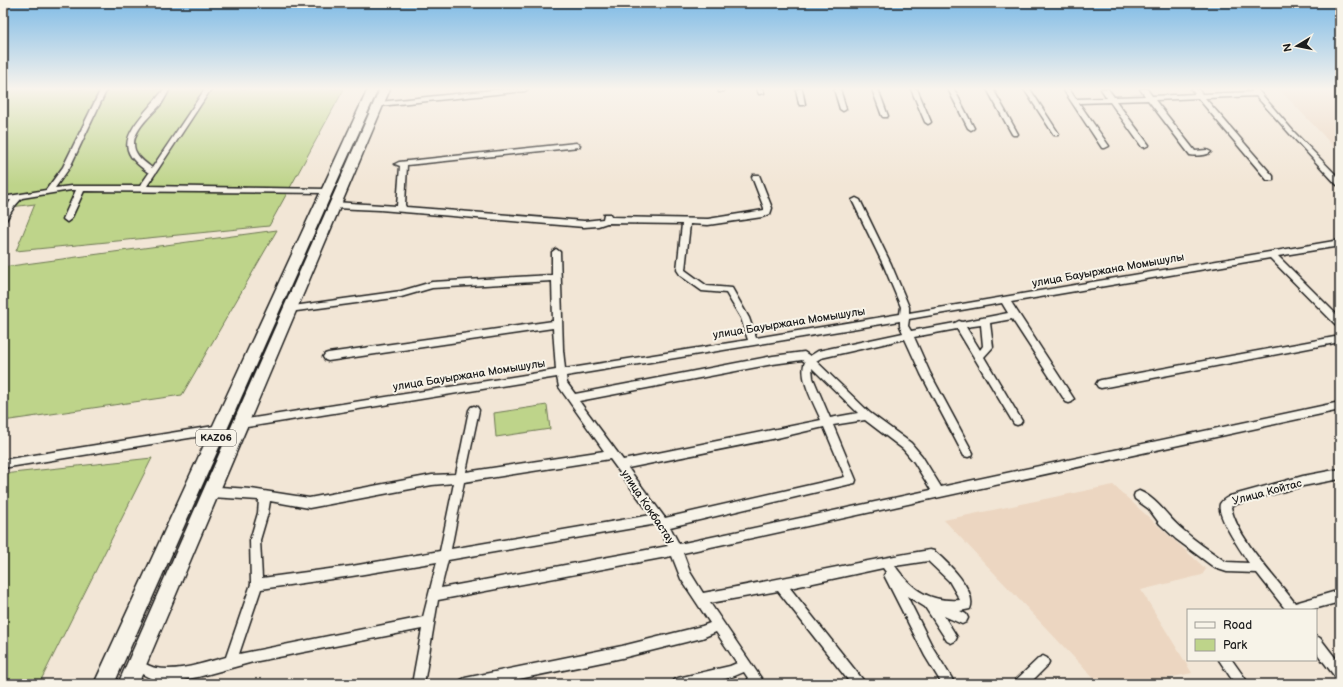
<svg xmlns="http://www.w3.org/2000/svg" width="1343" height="687" font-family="'Balsamiq Sans',sans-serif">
<rect width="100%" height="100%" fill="#f2e6d6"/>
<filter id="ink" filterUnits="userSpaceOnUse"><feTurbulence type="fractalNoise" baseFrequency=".025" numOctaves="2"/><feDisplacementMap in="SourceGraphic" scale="8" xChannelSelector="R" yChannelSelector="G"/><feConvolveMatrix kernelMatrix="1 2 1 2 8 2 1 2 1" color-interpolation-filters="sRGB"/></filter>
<g filter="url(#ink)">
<!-- built -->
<path fill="#ecd6c1" d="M1279 89H1340V154L1323 135Z
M1113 485 1206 569 1202 575 1141 590 1192 673 1140 684H1099L944 520Z"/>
<!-- green -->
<path fill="#bed48a" stroke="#6d7853" d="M3 89H344L269 226 16 251 35 204 3 208Z
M277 230 182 395 3 421V267Z
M547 405 550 429 496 437 494 413Z
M152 458 39 684H3V474Z"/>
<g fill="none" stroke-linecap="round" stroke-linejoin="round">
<!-- minor casing -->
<g stroke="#1c1c1c" stroke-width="3">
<path id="minor" d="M101 89H107L70 167 55 188 71 186H140L149 173C141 167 131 160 128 150 122 131 154 104 164 89H170C167 94 165 98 162 103 152 115 129 132 135 150 138 158 146 163 152 168L205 89H211L147 186 328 189 332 191 328 193 84 191 71 219 67 222 63 219 76 190H71L22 198 14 207 6 220 3 221V212L11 200 3 201V197L46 190 63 167Z
M503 89H528L525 91 379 106 376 104 379 102Z
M718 89H724V91L719 92Z
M757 89H763L764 93 759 94Z
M796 89H802L805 104 804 105H800L799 104Z
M834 89H840L846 109 845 110 843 111 840 109Z
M872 89H878L888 116 887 117H883L882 116Z
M911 89H917L931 122 930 123 928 124 925 122Z
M948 89H954L974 128 973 129 971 130 968 128Z
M987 89H993L1018 134 1017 135H1013L1012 134Z
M1024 89H1030L1059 134 1058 135H1054Z
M1063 89H1069L1076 99 1107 98 1101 89H1108L1114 97 1145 96 1140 89H1147L1152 96 1195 94 1191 89H1198L1202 94 1252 92 1251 89H1257L1294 132 1340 179V185H1337L1290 134 1256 96 1205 98 1273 176V180H1267L1198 98 1155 100 1195 151 1207 150 1211 152C1206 156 1196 156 1190 155L1148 100 1116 101 1149 145 1145 147H1142L1110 102 1079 103 1109 146 1105 148H1102Z
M576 143 580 145 579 147 407 165 405 205 406 207 584 221 603 219 604 214H610L611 217 708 219 764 210V208L752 177 753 175H759L772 208 770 214 762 217 708 225 690 224 685 270 707 286 732 288 749 318 756 338 900 314 901 307 883 264 852 200 856 198 860 200 891 264 909 307V313L1340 240V246L1278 256 1340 318V327L1337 326 1270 258 1011 302 1074 399 1072 402 1069 403 1066 402 1012 319 990 323 993 347 984 357 1022 421 1020 424 1017 425 1014 424 957 329 914 337 930 373 973 453 972 456 968 457 964 456 921 374 905 339 821 358 816 361 870 413 911 443 922 456 941 487 1340 402V410L683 553 690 572 703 593C779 580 854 562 930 550L934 551C947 562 978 591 970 609L960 611 966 614 968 618 966 622 962 624 944 616 957 637 955 641 951 643 947 641 925 607 907 596 933 648 951 677 953 681 952 684H942L925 656 886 579 884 575 886 572 883 568 790 588 863 680 865 684H851L778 591 710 603 765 684H752L744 672C718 684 699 684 672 684L674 680 678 678 730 666 737 663 716 632 702 638 622 658 495 684H459L461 680 465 678 622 646 702 626 710 623 681 579 672 556 438 600 424 684H412L422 629 253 662 198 677 182 680 183 684H171L170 681 154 680 132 669 130 665 132 661 136 659C142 662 150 667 156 668 180 672 203 663 226 657L251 584 250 540 258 513 259 500 211 497 207 495 206 492 207 489 219 487 251 489 309 498 432 475 456 474 469 410 471 407 474 406 477 407 479 410 466 472 604 451 559 387 557 377 241 428 238 427 236 424 238 421 241 420 556 370 553 328 328 361 325 360 323 357 325 354 328 353 553 321 552 281 432 288 401 297 289 312 285 309 286 307 401 291 432 282 552 275V252L556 249 560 252 563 350 565 369 748 340 741 318 726 293 702 291 681 276 677 270 682 224 607 223 598 226 584 227 380 210 334 208 330 205 334 202 397 206 400 166 395 164 399 162ZM1002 303 1008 313 962 322 959 321 955 323 911 331 908 326 909 319ZM900 321V326L903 333 818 351 810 356 804 352 773 356 575 394 567 383 566 376ZM981 325 983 346 980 350 966 327ZM802 360 805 362C798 377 815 405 821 420L623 460 579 401 773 364ZM812 368 858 413 830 418 813 378ZM865 420 903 449 914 462 931 490 679 544 670 527 855 483 856 480 833 425ZM824 427 845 477 665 518 628 468 777 438ZM610 459 651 515 451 549 464 482ZM454 483 440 551 352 566 262 578 260 540 268 513 270 501 309 508 432 485ZM657 524 668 546 441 588 448 560ZM928 561 949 581 960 600C929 602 912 590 895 566ZM437 562 423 617 239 654 261 589 352 576Z
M1340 336V342L1101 388 1098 387 1096 384 1098 381 1101 380Z
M220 425 223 426 225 429 223 432 220 433 3 468V460Z
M1340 469V479L1303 486 1233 505 1231 507C1237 538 1275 577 1295 603L1340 590V602L1310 610H1286L1257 573 1227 572 1215 568 1176 539 1160 524 1149 509 1135 499 1134 496 1135 493 1139 491C1157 498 1168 518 1183 530 1195 541 1209 550 1223 560L1227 562 1249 563C1242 552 1216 516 1220 504 1222 500 1226 498 1230 496L1303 476Z
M1316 636 1320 638 1340 664V680L1336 678 1316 652Z
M1043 656 1047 658 1049 662 1047 666 1029 684H1014L1016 680 1039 658Z
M1219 660H1232L1249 684H1235Z"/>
</g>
<!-- highway casing -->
<g stroke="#1c1c1c" stroke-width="3">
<path id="highway" d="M368 89H378L114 684H94Z
M380 89H390L138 684H118Z"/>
</g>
<!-- minor -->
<use href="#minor" fill="#f7f3e8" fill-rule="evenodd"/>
<!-- highway -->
<use href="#highway" fill="#f7f3e8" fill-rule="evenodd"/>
</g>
</g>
<!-- sky -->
<linearGradient id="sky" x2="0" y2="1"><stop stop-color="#7fbbe6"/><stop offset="0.48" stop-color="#f9f4ed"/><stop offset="1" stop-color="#f9f4ed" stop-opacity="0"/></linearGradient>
<rect width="1343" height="185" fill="url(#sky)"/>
<g text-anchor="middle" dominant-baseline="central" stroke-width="4" stroke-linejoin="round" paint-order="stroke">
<!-- shield labels -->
<rect fill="#f7f3e8" stroke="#5e5c59" stroke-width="1" x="196" y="430" width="40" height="16" rx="3"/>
<g font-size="10" font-weight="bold" fill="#1c1c1c">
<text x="216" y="438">KАZ06</text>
</g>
<!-- street labels -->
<g font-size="11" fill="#1c1c1c" stroke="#f7f3e8">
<text transform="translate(1108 270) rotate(-10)">улица Бауыржана Момышулы</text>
<text transform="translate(789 323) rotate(-9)">улица Бауыржана Момышулы</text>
<text transform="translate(469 375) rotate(-9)">улица Бауыржана Момышулы</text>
<text transform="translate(1267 492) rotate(-15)">Улица Койтас</text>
<text transform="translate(648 507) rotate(56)">улица Кокбастау</text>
</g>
</g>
<!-- margin -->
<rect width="1343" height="687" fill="none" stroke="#f7f3e8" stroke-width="16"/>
<rect x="8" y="8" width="1327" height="671" fill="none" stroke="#1c1c1c" stroke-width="1.5" filter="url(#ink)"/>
<!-- legend -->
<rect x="1187" y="609" width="130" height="52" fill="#f7f3e8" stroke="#9f9d96"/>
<rect x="1195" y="622" width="20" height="6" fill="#f7f3e8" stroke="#9f9d96"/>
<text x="1223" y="629" font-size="12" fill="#1c1c1c">Road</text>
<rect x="1195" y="639" width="20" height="12" fill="#bed48a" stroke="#9f9d96"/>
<text x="1223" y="649" font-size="12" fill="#1c1c1c">Park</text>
<!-- north arrow -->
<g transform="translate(1297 46) rotate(260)" stroke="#f7f3e8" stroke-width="3" paint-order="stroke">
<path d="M0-3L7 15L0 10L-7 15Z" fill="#1c1c1c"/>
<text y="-6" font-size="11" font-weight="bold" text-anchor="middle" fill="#1c1c1c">N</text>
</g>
</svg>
